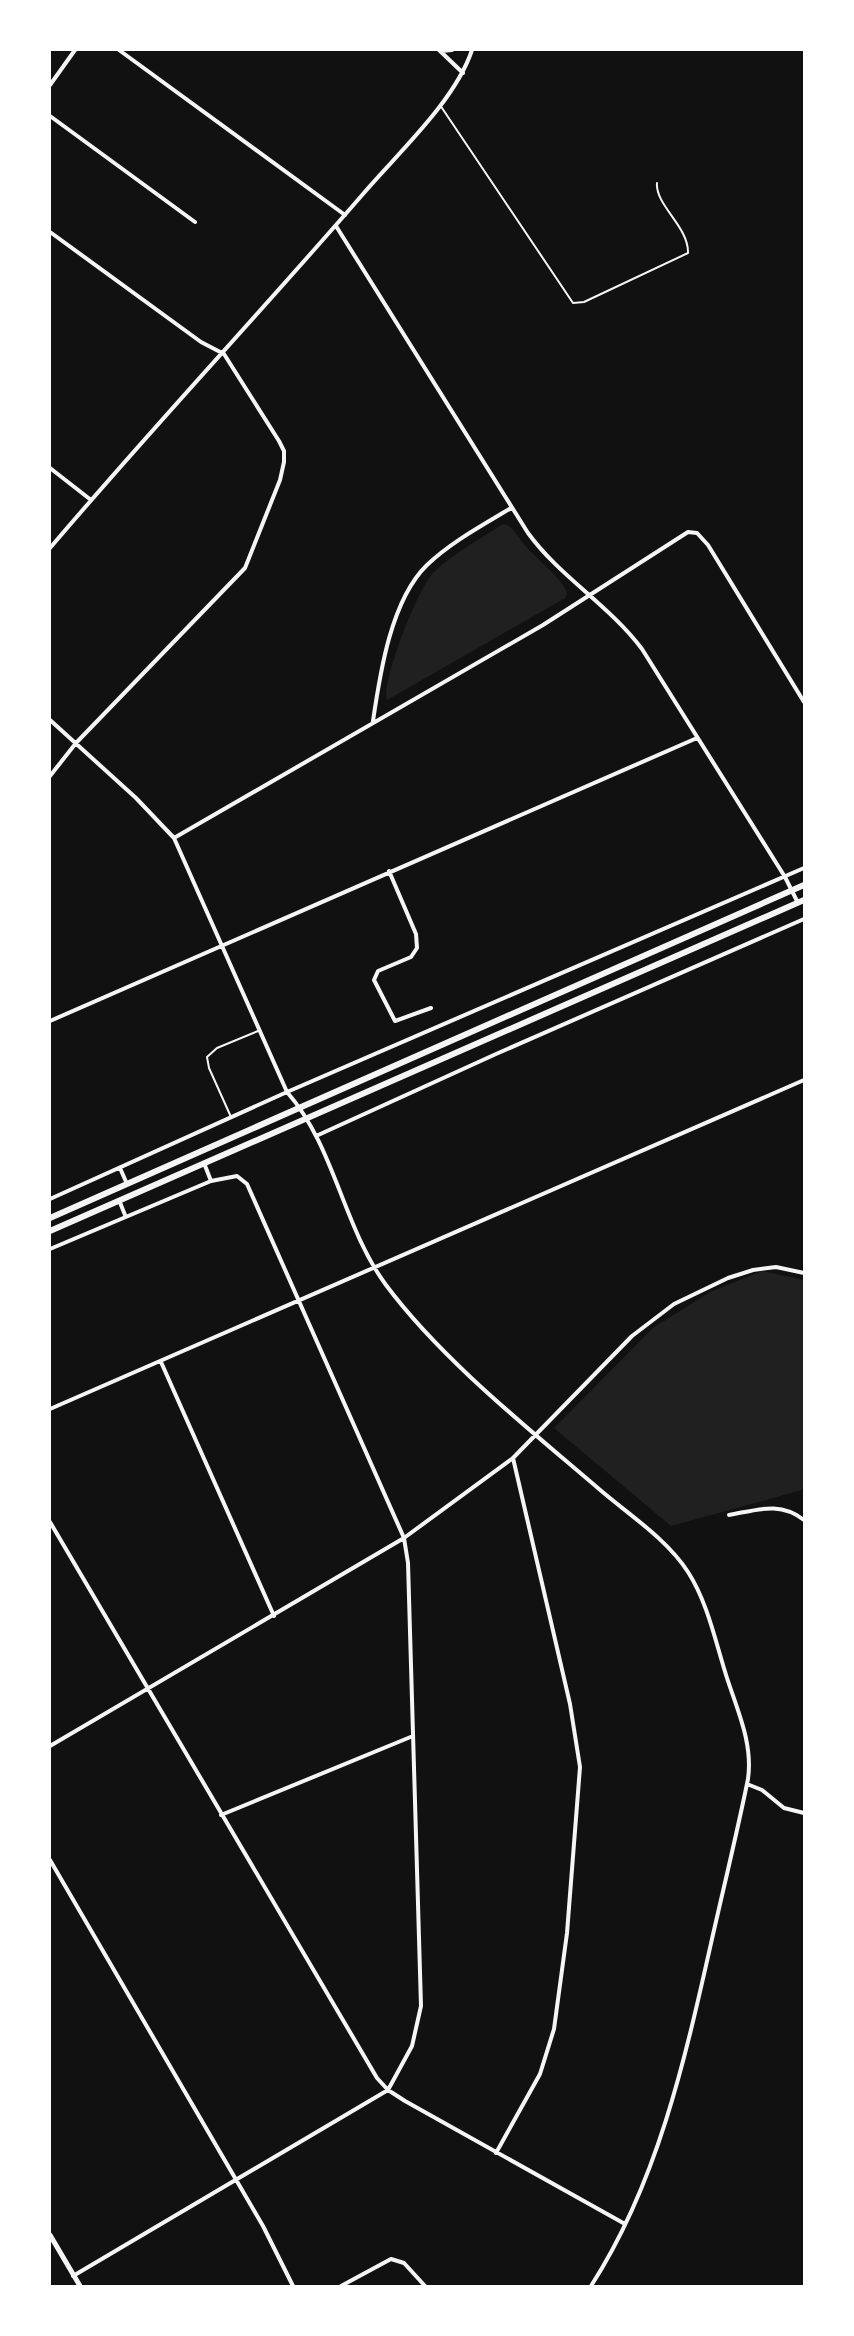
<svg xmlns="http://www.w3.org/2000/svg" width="854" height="2336" font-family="'Exo 2',sans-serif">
<rect width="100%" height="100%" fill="#111"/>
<!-- green -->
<path fill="#202020" d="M503 524C512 526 515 532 520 539 531 556 564 578 567 594L565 598 387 700C381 682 419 585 434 572 454 553 480 539 503 524Z
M762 1271 804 1280V1481L802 1490 671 1526 554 1428 653 1328 710 1292Z"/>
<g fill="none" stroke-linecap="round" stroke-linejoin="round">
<!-- service -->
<path stroke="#f5f5f5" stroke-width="2" d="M440 105 573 303 584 302 688 253C689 227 655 205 657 183
M231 1117 209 1068 207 1057 217 1048 258 1031"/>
<!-- minor -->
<path stroke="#f5f5f5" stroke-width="4" d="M119 50 345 215
M439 50 463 73
M442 51 452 50
M50 85 75 50
M50 116 195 222
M336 226 528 533C560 577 609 605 642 649L785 877 798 903
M50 232 201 342 224 354 279 441 284 451V462L280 480 245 568 76 743 50 776
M50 468 91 500
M50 548C152 428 260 313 363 194 399 152 455 101 472 50
M50 720 136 798 174 838 287 1092C335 1147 343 1227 386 1285 441 1359 529 1429 599 1489 628 1514 667 1539 688 1572 708 1603 716 1644 727 1678 738 1712 753 1744 748 1779 737 1833 724 1886 712 1939 685 2059 658 2182 591 2286
M373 721C380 673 391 600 427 565 451 542 483 525 511 508
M174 838 543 625 688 532 697 533 708 545 804 702
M389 871 416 934 417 948 411 957 378 971 374 980 395 1021 431 1008
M50 1021 697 738
M316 1136 496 1054 804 919
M204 1163 211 1181
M120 1168 127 1184
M50 1199 287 1092 804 868
M119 1200 125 1215
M50 1249 211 1181 237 1176 247 1184 404 1538 408 1563 421 2006 412 2046 388 2090 73 2276
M161 1362 274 1616
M50 1409 804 1080
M729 1515C757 1510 780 1501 804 1520
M50 1522 377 2078 388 2090 405 2101 625 2224
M50 1746 404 1538 513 1458 632 1336 674 1304 728 1278 753 1270 776 1267 804 1273
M747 1784 762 1790 784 1808 804 1813
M221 1815 413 1736
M50 1860 263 2226 293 2286
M496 2153 540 2074 554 2029 567 1933 580 1767 570 1704 513 1458
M341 2286 391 2259 404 2263 425 2286"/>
<!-- secondary -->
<path stroke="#f5f5f5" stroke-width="5" d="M50 2235 80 2286"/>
<!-- primary -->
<path stroke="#f5f5f5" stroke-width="6" d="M50 1218 804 885
M50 1231 804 900"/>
</g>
<!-- border -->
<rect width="854" height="2336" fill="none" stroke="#ffffff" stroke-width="102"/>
</svg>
